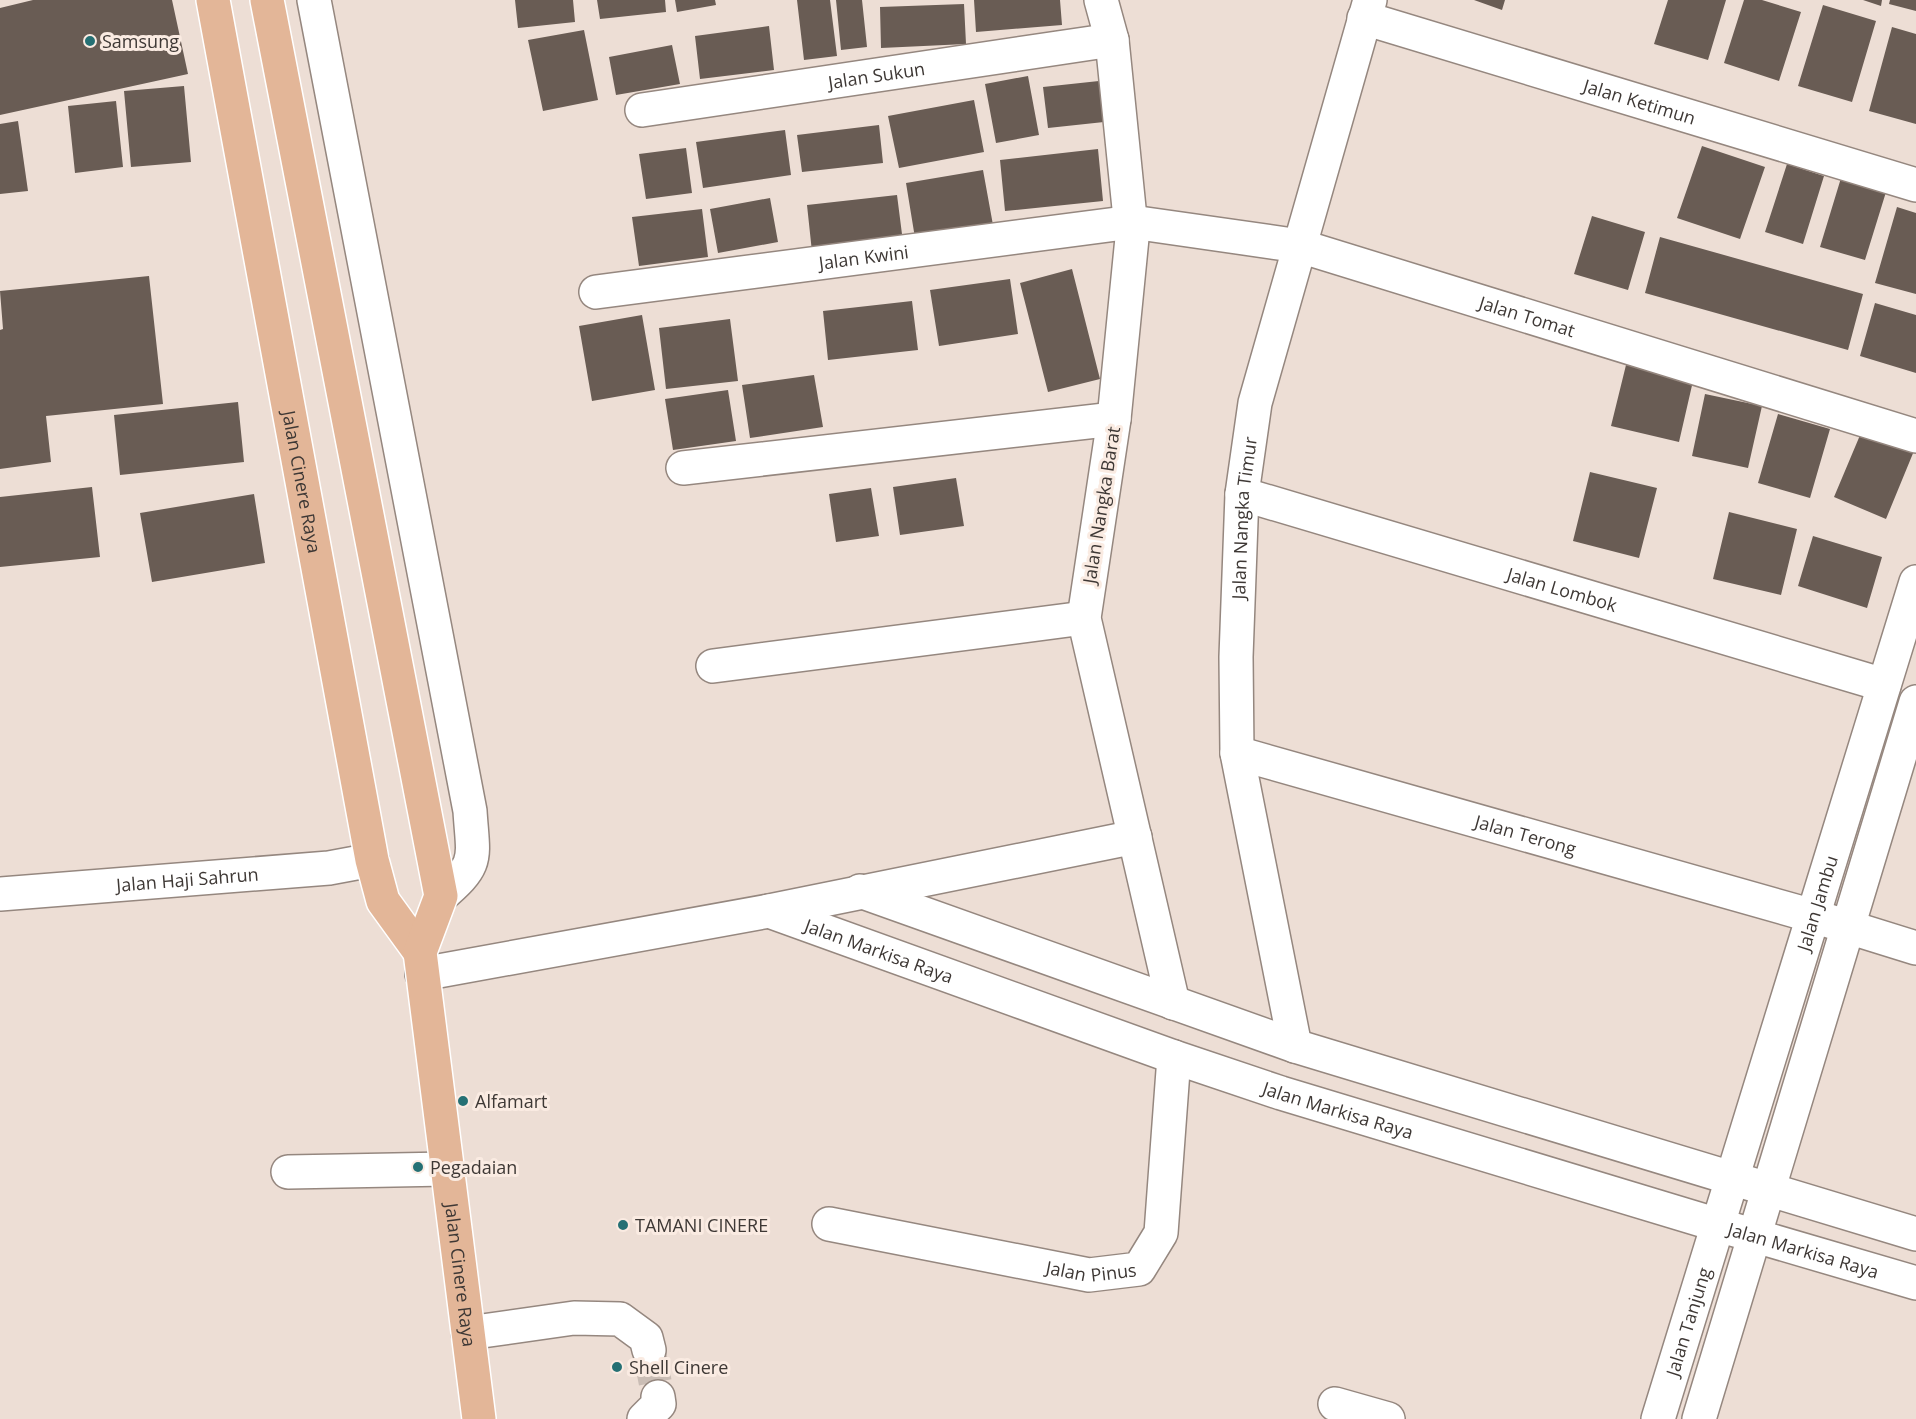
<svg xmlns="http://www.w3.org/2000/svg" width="1916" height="1419" font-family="'Open Sans',sans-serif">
<rect width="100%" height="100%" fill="#edded5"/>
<!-- building -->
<path fill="#695c54" d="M33 0H172L188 74 0 115V8Z
M515 0H573L575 22 518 28Z
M597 0H665L666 12 600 19Z
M675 0H715L716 5 677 12Z
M797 0H830L837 56 804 60Z
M836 0H862L867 47 841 50Z
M974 0H1060L1062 25 976 32Z
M1474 0H1505L1502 10Z
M1668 0H1726L1708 60 1654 44Z
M1744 0H1762L1801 12 1779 81 1724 63Z
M1863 0H1882L1881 6Z
M1890 0H1916V11L1889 4Z
M964 4 966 44 881 48 880 7Z
M1823 5 1876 21 1852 102 1798 86Z
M769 26 774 70 700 79 695 36Z
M1892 27 1916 34V124L1869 111Z
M584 30 598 100 543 111 528 40Z
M672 45 680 84 616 95 609 57Z
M1028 76 1039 135 996 143 985 84Z
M1099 81 1104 122 1048 128 1043 87Z
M184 86 191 162 131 167 124 91Z
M974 100 984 152 899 168 888 116Z
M116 101 123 167 75 173 68 106Z
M18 121 28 191 0 194V124Z
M879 125 883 163 802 172 797 135Z
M785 130 791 175 703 188 696 142Z
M1702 146 1765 167 1740 239 1677 218Z
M686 148 692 193 646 199 639 154Z
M1098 149 1103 201 1005 211 1000 160Z
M1787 164 1824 176 1803 244 1765 232Z
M983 170 993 225 915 238 906 183Z
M1841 178 1886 192 1865 260 1820 247Z
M897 195 903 242 812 252 807 205Z
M770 198 778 242 718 253 710 209Z
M1897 207 1916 213V294L1875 283Z
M702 209 708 257 639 266 632 217Z
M1592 216 1645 232 1628 290 1574 274Z
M1660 237 1863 294 1848 350 1645 293Z
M1072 269 1100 379 1048 392 1020 283Z
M149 276 163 404 46 416 51 462 0 469V330L3 329 0 291Z
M1010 279 1018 334 939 346 930 290Z
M912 301 918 350 828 360 823 311Z
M1875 303 1916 315V373L1860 356Z
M642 315 655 390 592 401 579 326Z
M730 319 738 381 666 389 659 328Z
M1626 365 1693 381 1679 442 1611 426Z
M814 375 823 427 750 438 742 385Z
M728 390 736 441 673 450 665 399Z
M1705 394 1762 406 1748 468 1692 456Z
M238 402 244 462 120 475 114 415Z
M1778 414 1830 429 1810 498 1758 483Z
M1866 421 1916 446 1886 519 1834 497Z
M1590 472 1657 488 1639 558 1573 541Z
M956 478 964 526 900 535 893 487Z
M92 487 100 557 0 567V497Z
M871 488 879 536 836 542 829 494Z
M254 494 265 563 152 582 140 513Z
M1729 512 1797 529 1781 595 1713 579Z
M1813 536 1882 557 1867 608 1798 586Z"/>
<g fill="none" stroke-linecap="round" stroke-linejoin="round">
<!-- minor-tunnel -->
<path stroke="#cabdb5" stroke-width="33" stroke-dasharray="33 16" stroke-linecap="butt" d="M649 1350 658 1397"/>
<!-- minor casing -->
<g stroke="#95877f" stroke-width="36">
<g id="minor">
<path d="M314 0 470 811C473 859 480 863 441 896"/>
<path d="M1101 0 1112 40 1132 238 1114 419 1084 618 1173 1003"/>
<path id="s1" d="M1364 18 1916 185"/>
<path id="s2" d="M642 110 1112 40"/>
<path id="s3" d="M596 292 1132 222 1300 246 1916 436"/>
<path d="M683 468 1114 419"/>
<path id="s4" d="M1242 494 1884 685"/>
<path d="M713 666 1084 618"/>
<path id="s5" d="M1237 753 1813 916 1916 948"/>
<path d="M860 891 1295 1046 1916 1234"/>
<path id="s6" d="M0 894 329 868 372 860"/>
<path id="s7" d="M769 911 1174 1057 1281 1093 1718 1225 1916 1283"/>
<path d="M422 974 769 911 1135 837"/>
<path id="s8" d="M1295 1046 1237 753 1236 657 1242 494 1255 403 1370 0"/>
<path d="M288 1172 447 1169"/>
<path id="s9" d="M829 1224 1089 1275 1139 1269 1161 1233 1174 1057"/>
<path d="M468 1333 574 1318 620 1319 646 1338 649 1350"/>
<path d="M1335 1404 1388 1419"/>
<path d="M644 1419 659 1404 658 1397"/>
<path id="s10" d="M1658 1419 1916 582"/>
<path d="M1699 1419 1916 702"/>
</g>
</g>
<!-- major casing -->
<g stroke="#fff" stroke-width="36">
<g id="major">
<path id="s11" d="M213 0 372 860 383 901 420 952"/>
<path id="s12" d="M267 0 441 896 420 952 479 1419"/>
</g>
</g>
<!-- minor -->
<use href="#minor" stroke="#fff" stroke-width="33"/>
<!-- major -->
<use href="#major" stroke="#e3b698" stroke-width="33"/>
</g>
<!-- markers -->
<g fill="#257074" stroke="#faebe2" stroke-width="2">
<circle cx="90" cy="41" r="6"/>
<circle cx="463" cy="1101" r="6"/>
<circle cx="418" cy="1167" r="6"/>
<circle cx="623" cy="1225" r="6"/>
<circle cx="617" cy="1367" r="6"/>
</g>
<g text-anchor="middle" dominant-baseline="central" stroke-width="6" stroke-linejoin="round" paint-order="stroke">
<!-- poi labels -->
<g font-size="18" fill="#3e3835" stroke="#faebe2" text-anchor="start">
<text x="102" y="41">Samsung</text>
<text x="475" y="1101">Alfamart</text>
<text x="430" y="1167">Pegadaian</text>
<text x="635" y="1225">TAMANI CINERE</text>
<text x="629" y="1367">Shell Cinere</text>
</g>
<!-- street labels -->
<g font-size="18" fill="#3e3835" stroke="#faebe2">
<text stroke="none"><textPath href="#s2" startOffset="237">Jalan Sukun</textPath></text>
<text stroke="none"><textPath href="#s1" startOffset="288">Jalan Ketimun</textPath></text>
<text stroke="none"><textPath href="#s3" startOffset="270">Jalan Kwini</textPath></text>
<text stroke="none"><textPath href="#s3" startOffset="948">Jalan Tomat</textPath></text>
<text stroke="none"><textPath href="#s11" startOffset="490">Jalan Cinere Raya</textPath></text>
<text transform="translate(1101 505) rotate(-81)">Jalan Nangka Barat</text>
<text stroke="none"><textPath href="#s8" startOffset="534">Jalan Nangka Timur</textPath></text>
<text stroke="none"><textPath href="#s4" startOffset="334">Jalan Lombok</textPath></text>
<text stroke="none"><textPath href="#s5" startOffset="300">Jalan Terong</textPath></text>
<text stroke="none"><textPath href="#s6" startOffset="188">Jalan Haji Sahrun</textPath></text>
<text stroke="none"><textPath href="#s10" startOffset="540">Jalan Jambu</textPath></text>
<text stroke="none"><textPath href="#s7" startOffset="117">Jalan Markisa Raya</textPath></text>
<text stroke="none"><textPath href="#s7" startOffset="603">Jalan Markisa Raya</textPath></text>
<text stroke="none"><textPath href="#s7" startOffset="1089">Jalan Markisa Raya</textPath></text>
<text stroke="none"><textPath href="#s9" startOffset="267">Jalan Pinus</textPath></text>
<text stroke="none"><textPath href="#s12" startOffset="1298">Jalan Cinere Raya</textPath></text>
<text stroke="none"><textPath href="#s10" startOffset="102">Jalan Tanjung</textPath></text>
</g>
</g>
</svg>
